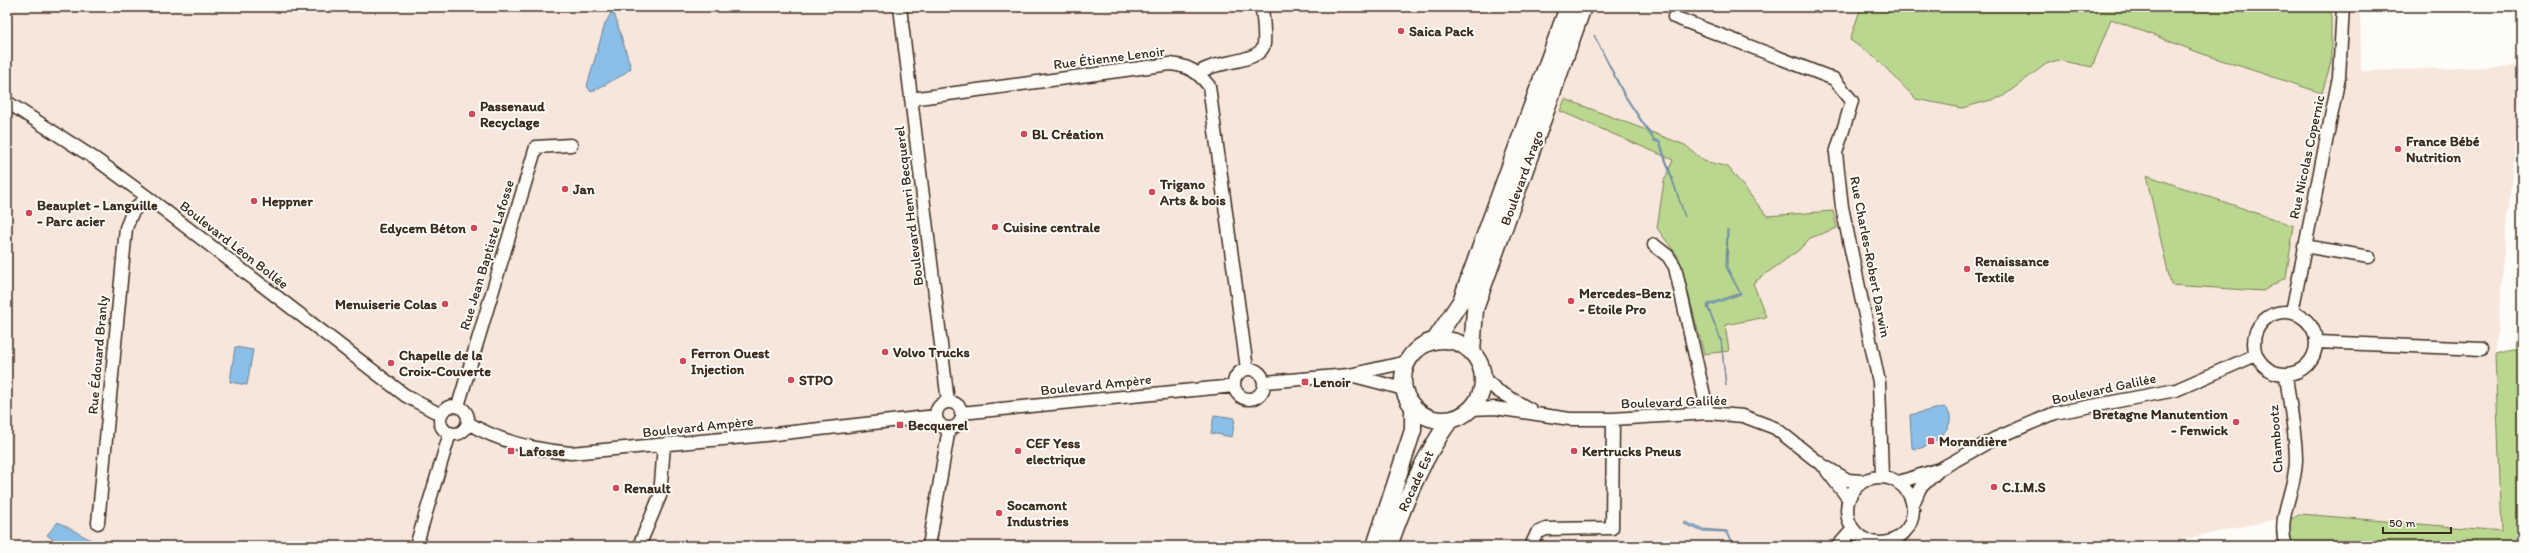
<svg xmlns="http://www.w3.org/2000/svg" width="2529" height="553" font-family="Itim,sans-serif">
<rect width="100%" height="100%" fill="#fdfcf7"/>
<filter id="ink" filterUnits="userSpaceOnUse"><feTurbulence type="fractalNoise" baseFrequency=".025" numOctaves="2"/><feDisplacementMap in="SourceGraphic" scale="8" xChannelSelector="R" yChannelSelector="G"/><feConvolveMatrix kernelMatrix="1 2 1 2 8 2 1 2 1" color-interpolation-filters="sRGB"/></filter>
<g filter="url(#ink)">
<!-- built -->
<path fill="#f7e6db" d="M7 7H2360L2361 71 2522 66 2495 355 2502 531 2301 514 2151 546H7Z"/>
<!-- green -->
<path fill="#bad78f" stroke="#7a8056" d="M1861 7H2331V62L2322 93 2200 53 2111 19 2092 67 2058 60 2046 64 2002 97 1962 108 1916 99 1877 59 1850 40Z
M1565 99 1685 145 1704 161 1728 167 1767 216 1833 211 1837 228 1810 238 1799 250 1753 283 1766 317 1725 325 1729 351 1704 354 1679 258 1657 228 1664 181 1673 160 1560 111Z
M2146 175 2294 226 2286 277 2263 291 2171 285Z
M2522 287V546H2293L2282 523 2301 514 2502 531 2495 355 2515 349Z"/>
<!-- water -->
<path fill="#8bbfe8" stroke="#6b8397" d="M611 13H614L631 68 621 76 591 92 587 86 605 24Z
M1594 35 1625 95 1655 140 1660 141 1685 217 1659 143 1654 141 1623 94Z
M1727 229 1728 230 1727 267 1741 294 1708 306 1721 340 1726 386 1721 340 1707 307 1708 304 1740 293 1726 267Z
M235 347 253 350 247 385 230 382Z
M1944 407C1966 424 1924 454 1912 448L1910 415Z
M1214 415 1235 418 1232 437 1211 433Z
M58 522 100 545 62 546 47 535Z
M1685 522 1702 529 1727 531 1733 542 1748 546 1732 543 1725 532 1701 531 1684 524Z"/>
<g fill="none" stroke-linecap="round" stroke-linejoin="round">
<!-- minor casing -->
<g stroke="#3b2a1e" stroke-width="15">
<path id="minor" d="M900 7 948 402
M1674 17 1834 79 1852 101 1836 153 1842 207 1879 382 1882 476
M1199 73C1213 60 1261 64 1264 44 1265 33 1263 19 1262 7
M911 99 1170 64C1189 66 1197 71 1209 86L1247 369
M7 102 97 160 146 196 406 396 441 415
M1654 245 1668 256 1675 267 1708 413
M2304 246 2369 257
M2254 343a31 31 0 1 1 62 0a31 31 0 1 1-62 0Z
M2292 312 2339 77 2343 7
M2317 342 2482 349
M1234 384a15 15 0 1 1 30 0a15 15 0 1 1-30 0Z
M2286 375C2289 403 2296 432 2296 460 2296 490 2276 517 2286 546
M1354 376 1404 389
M1483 378 1498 391 1531 410
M1264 382 1349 375 1407 362
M936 415a13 13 0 1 1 26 0a13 13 0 1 1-26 0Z
M458 406 536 147 571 145
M440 420a14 14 0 1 1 28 0a14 14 0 1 1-28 0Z
M1470 409 1495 408 1570 419H1613L1708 413 1743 416 1775 428 1822 465 1848 480 1861 481
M961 413 1234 386
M468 423C500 442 534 450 571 453L766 435 936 416
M1827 471 1848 498
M1847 510a33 33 0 1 1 66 0a33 33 0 1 1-66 0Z
M1899 482 1940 469 1994 439 2055 413 2176 390 2256 355
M1913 504 1920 488 1938 471
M98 523 126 228 132 213 146 196
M416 546 450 433
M639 546 660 496 664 445
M929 546 949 428
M1531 546 1537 533 1546 529 1612 528 1613 419
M1838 546 1853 529"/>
</g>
<!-- major casing -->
<g stroke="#3b2a1e" stroke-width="19">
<path id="major" d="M1435 340 1461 301 1568 7
M1403 380a40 40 0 1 1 80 0a40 40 0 1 1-80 0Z
M1472 352 1475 309 1583 7
M1375 546 1413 430V407
M1389 546C1405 501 1422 459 1450 420"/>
</g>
<!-- minor -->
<use href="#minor" stroke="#fdfcf7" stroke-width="12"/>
<!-- major -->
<use href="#major" stroke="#fdfcf7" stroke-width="16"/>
</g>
</g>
<!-- markers -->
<g fill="#d1495b" stroke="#fdfcf7" stroke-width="1.5">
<circle cx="1401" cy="31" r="4"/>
<circle cx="472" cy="114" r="4"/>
<circle cx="1024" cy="134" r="4"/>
<circle cx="2398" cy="149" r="4"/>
<circle cx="565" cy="189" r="4"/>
<circle cx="1152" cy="192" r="4"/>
<circle cx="254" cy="201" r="4"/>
<circle cx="29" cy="213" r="4"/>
<circle cx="995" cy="227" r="4"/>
<circle cx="474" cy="228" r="4"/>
<circle cx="1967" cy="269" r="4"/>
<circle cx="1571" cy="301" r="4"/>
<circle cx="445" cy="304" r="4"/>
<circle cx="885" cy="352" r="4"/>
<circle cx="683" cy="361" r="4"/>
<circle cx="391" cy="363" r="4"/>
<circle cx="791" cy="380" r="4"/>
<rect x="1301" y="378" width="8" height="8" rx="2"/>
<circle cx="2236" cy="422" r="4"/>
<rect x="896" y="421" width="8" height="8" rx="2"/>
<rect x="1927" y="437" width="8" height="8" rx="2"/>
<rect x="507" y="447" width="8" height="8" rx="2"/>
<circle cx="1018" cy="451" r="4"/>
<circle cx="1574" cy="451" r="4"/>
<circle cx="1994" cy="487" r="4"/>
<circle cx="616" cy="488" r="4"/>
<circle cx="999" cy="513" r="4"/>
</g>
<g text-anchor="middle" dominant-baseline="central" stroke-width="4" stroke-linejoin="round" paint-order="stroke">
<!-- poi labels -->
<g font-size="14" font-weight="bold" fill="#3b2a1e" stroke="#fdfcf7" text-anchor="start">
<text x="1409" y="31">Saica Pack</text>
<text x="480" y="106">Passenaud<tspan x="480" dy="16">Recyclage</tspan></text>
<text x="1032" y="134">BL Création</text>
<text x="2406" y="141">France Bébé<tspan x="2406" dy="16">Nutrition</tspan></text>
<text x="1160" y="184">Trigano<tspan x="1160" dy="16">Arts &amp; bois</tspan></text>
<text x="573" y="189">Jan</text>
<text x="262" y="201">Heppner</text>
<text x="37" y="205">Beauplet - Languille<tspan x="37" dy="16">- Parc acier</tspan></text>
<text x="1003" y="227">Cuisine centrale</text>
<text x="466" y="228" text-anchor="end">Edycem Béton</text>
<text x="1975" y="261">Renaissance<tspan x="1975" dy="16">Textile</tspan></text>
<text x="1579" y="293">Mercedes-Benz<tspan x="1579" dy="16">- Etoile Pro</tspan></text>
<text x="437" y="304" text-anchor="end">Menuiserie Colas</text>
<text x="893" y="352">Volvo Trucks</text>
<text x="691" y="353">Ferron Ouest<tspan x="691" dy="16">Injection</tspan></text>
<text x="399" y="355">Chapelle de la<tspan x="399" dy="16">Croix-Couverte</tspan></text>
<text x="799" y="380">STPO</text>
<text x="1313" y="382">Lenoir</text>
<text x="2228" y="414" text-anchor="end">Bretagne Manutention<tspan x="2228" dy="16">- Fenwick</tspan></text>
<text x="908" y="425">Becquerel</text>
<text x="1939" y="441">Morandière</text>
<text x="1026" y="443">CEF Yess<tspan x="1026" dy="16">electrique</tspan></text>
<text x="519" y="451">Lafosse</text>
<text x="1582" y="451">Kertrucks Pneus</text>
<text x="2002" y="487">C.I.M.S</text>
<text x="624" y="488">Renault</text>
<text x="1007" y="505">Socamont<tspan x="1007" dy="16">Industries</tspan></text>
</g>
<!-- street labels -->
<g font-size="14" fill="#3b2a1e" stroke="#fdfcf7">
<text transform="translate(1109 58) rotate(-7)">Rue Étienne Lenoir</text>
<text transform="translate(2307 157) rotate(-78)">Rue Nicolas Copernic</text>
<text transform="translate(1522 178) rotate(-70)">Boulevard Arago</text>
<text transform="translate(909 206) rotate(-97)">Boulevard Henri Becquerel</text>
<text transform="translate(234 245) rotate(38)">Boulevard Léon Bollée</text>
<text transform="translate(487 255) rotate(-73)">Rue Jean Baptiste Lafosse</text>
<text transform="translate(1870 257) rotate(79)">Rue Charles-Robert Darwin</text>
<text transform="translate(98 355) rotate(-85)">Rue Édouard Branly</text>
<text transform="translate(1096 385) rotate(-6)">Boulevard Ampère</text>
<text transform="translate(2104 389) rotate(-12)">Boulevard Galilée</text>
<text transform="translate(1674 402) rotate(-2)">Boulevard Galilée</text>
<text transform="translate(698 427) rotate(-6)">Boulevard Ampère</text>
<text transform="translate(2276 439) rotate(-94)">Chambootz</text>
<text transform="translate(1416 481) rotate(-65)">Rocade Est</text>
</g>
</g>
<!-- margin -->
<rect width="2529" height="553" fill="none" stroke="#fdfcf7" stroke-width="24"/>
<rect x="12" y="12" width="2505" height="529" fill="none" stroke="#3b2a1e" stroke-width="1.5" filter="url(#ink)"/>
<!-- scale -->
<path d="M2383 527v6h68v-6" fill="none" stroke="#3b2a1e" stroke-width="2"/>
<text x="2389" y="527" font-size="12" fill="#3b2a1e" stroke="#fdfcf7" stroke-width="3" paint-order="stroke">50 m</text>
</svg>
